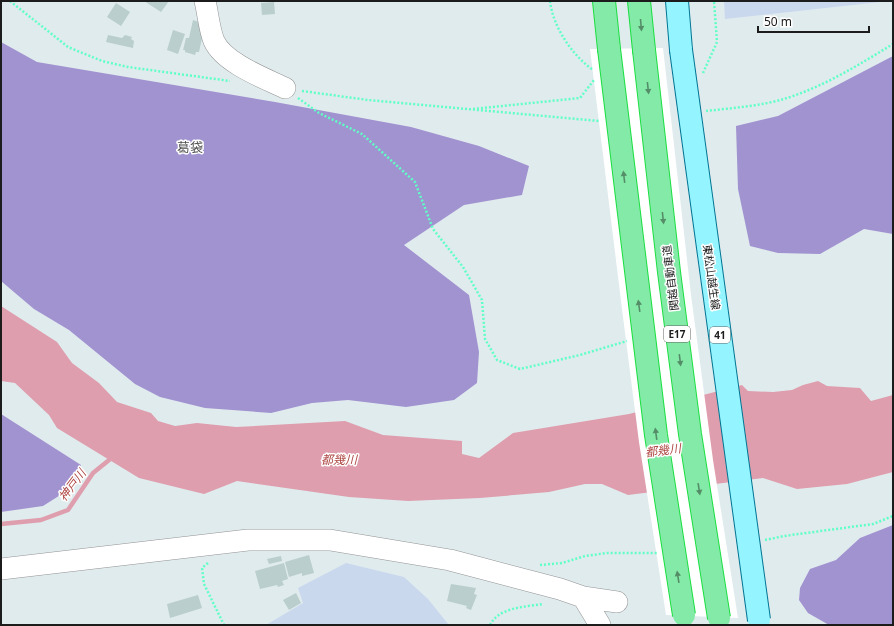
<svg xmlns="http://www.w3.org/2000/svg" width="894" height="626" font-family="'Noto Sans','Noto Sans JP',sans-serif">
<rect width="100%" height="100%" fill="#e0ebee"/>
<!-- farmland -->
<path fill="#cad8ee" d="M724 1H889L725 19Z
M346 563 404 577 428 599 449 625H266L303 603 298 588Z"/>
<!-- forest -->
<path fill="#a192d0" d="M1 42 37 62 275 102 411 127 479 146 529 166 522 195 464 205 404 245 469 295 479 352 477 383 454 400 406 407 348 400 312 403 271 413 205 408 160 397 135 384 69 330 34 309 1 281Z
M893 56V234L864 229 820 254 778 253 750 246 738 189 736 126 778 116Z
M1 414 81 465 76 485 43 506 1 512Z
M893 525V625H829L808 613 799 600 800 588 810 569 836 560 860 538Z"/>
<!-- water -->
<path fill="#de9ead" d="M1 306 57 342 72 363 99 383 117 402 151 413 158 421 175 426 197 423 236 427 345 421 383 435 462 441V454L479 458 513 433 629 414 742 385 748 391 773 392 792 390 803 385 818 381 827 386 860 388 871 401 893 395V472L847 484 797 489 763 478 628 495 602 484H585L549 492 480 498 408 501 349 497 237 481 204 494 139 478 57 428 49 415 15 383 1 381Z"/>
<!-- pier -->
<path fill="#fff" d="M663 48 691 295 713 460 738 618 666 615 639 442 622 309 590 49Z"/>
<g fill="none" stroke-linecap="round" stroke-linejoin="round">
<!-- stream -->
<path stroke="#de9ead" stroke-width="4.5" d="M1 524 41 520 68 510 93 473 114 456"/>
</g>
<!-- building -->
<path fill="#b9cecd" d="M144 1H169L161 12Z
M274 2 275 14 262 15 261 3Z
M116 3 130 12 121 26 107 17Z
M193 20 205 24 199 52H196L195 55 185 52V50H183L186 38H189Z
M173 30 185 34 178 54 167 50Z
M108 35 122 38 125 35 132 37 131 39 134 41 133 48 106 42Z
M309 555 314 573 302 576V573L289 577 285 562Z
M281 556 282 561 269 564 267 559Z
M284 563 288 579 282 581 284 585 278 587 277 585 260 589 255 571Z
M451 584 476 588 474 594 477 595 471 610 466 608 467 606 447 601Z
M296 593 301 603 289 610 283 600Z
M198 595 202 608 170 618 167 604Z"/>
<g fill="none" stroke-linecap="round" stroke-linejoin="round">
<!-- minor casing -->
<g stroke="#939393" stroke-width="22">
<path id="minor" d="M205 1C208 13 209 29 214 41 224 63 264 78 285 88
M1 569 248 540H330L450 560 560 589 583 597 617 602
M583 597 600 625"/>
</g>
<!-- major casing -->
<g stroke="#007593" stroke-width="24">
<path id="major" d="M677 1 681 50"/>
</g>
<!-- highway casing -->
<g stroke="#1adf40" stroke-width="24">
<path id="highway" d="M604 1 609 49
M639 1 644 50"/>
</g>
<!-- path -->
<path stroke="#60ffc6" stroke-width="2.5" stroke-dasharray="2 2" stroke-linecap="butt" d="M10 1 68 47 102 61 128 67 230 81
M550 1C553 27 572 55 593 70
M703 73 717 42 714 1
M302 91 368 100 599 121
M298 98 319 113 362 134 415 182 433 229 463 267 482 300 485 339 497 360 520 369 580 355 627 341
M473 109 580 98 594 80
M706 111C732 108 762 106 787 98 825 86 860 64 893 44
M765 540 784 536 873 524 893 516
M208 563 202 568 204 584 224 625
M540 565 562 563 585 556 607 553H657
M490 625C499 607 525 607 543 604"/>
<!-- minor -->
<use href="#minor" stroke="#fff" stroke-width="21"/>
<!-- major -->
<use href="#major" stroke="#94f4ff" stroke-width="22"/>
<!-- highway -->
<use href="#highway" stroke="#83eaa7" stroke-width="22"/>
<!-- major-bridge casing -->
<g stroke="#007593" stroke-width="24" stroke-linecap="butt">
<path id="major-bridge" d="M681 50 759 620"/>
</g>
<!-- highway-bridge casing -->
<g stroke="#1adf40" stroke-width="24" stroke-linecap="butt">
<path id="highway-bridge" d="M609 49 656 435 684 615
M644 50 669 272 690 434 719 618"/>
</g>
<!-- major-bridge -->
<use href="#major-bridge" stroke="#94f4ff" stroke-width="22"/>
<!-- highway-bridge -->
<use href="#highway-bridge" stroke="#83eaa7" stroke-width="22"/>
</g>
<!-- one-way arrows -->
<defs><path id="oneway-solid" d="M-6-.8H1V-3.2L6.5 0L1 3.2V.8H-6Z"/></defs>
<g fill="#558d68">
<use href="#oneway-solid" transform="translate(641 25) rotate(85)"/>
<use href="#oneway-solid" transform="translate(648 88) rotate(84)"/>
<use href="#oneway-solid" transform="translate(624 177) rotate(-97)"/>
<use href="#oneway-solid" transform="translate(663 218) rotate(84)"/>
<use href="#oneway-solid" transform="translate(639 306) rotate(-98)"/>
<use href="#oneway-solid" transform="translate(680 360) rotate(83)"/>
<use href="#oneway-solid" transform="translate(656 434) rotate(-98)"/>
<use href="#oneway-solid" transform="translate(699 489) rotate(81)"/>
<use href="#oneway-solid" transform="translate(678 577) rotate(-99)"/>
</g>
<g text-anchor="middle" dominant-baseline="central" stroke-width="3" stroke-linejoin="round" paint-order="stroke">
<!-- shield labels -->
<g fill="#fff" stroke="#606060" stroke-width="1">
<rect x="664" y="326" width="26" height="16" rx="3"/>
<rect x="710" y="327" width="20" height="16" rx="3"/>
</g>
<g font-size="10" font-weight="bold" fill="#1c1c1c">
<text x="677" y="334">E17</text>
<text x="720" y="335">41</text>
</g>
<!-- street labels -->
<g font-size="11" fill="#1c1c1c" stroke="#fff">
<text transform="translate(712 277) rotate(82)">東松山越生線</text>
<text transform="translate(670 278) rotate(-97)">関越自動車道</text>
</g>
<!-- water labels -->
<g font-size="12" font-style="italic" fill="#af4844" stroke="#fff">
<text transform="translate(663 450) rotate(-7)">都幾川</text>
<text x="339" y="459">都幾川</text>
<text transform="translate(72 485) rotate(-53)">神戸川</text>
</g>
<!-- quarter labels -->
<g font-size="13" fill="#4f4f4f" stroke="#fff">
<text x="190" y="147">葛袋</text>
</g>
</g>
<!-- border -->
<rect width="894" height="626" fill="none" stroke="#1c1c1c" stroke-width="4"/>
<!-- scale -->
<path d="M758 26v6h111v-6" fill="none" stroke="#1c1c1c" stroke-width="2"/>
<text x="764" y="26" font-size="12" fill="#1c1c1c" stroke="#ffffff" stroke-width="3" paint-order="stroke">50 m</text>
</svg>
